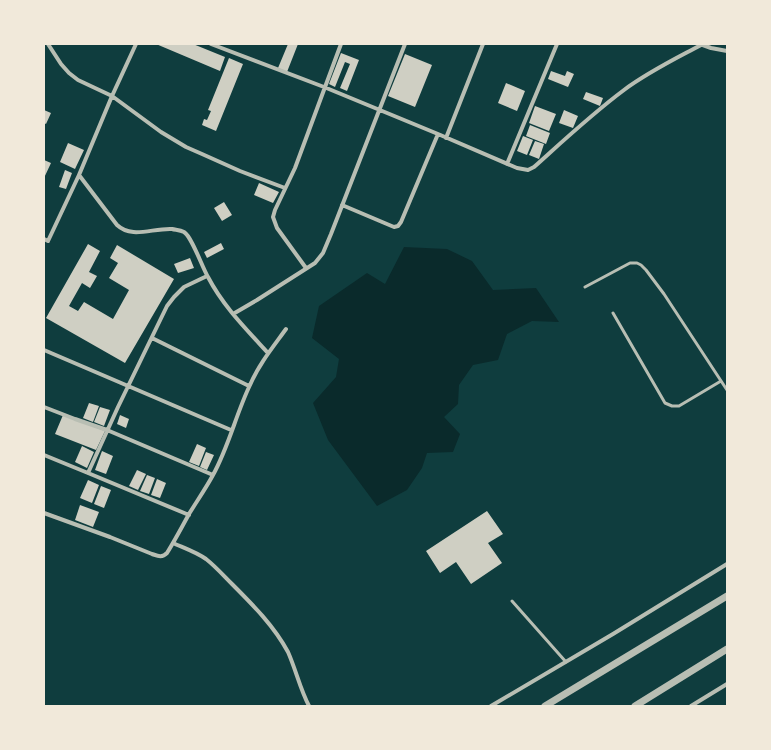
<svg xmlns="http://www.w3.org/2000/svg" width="771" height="750" font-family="Signika,sans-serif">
<rect width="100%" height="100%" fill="#0f3d3e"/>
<!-- water -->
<path fill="#0a2a2b" d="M404 247 447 249 472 261 493 290 536 288 559 322 532 321 507 334 498 360 473 365 459 385 458 404 444 417 460 434 453 452 427 453 422 468 407 490 377 506 328 440 313 403 336 377 339 359 312 338 319 306 367 273 385 284Z"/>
<!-- building -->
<path fill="#cfcfc3" d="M156 44H193L225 57 220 71Z
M288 44H298L287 72 278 68Z
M341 53 359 60 347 91 340 88 350 64 345 62 335 87 329 84Z
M405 54 432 65 415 107 388 96Z
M229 58 243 64 216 131 202 125 204 119 207 120 211 111 208 110Z
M551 71 565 76 567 71 574 74 568 87 548 79Z
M506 83 525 91 517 111 498 103Z
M586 92 603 98 600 106 583 99Z
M535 106 556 114 549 131 529 123Z
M44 110 51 113 46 124 44 123Z
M564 110 578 116 573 128 559 123Z
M530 125 550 133 546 144 526 136Z
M523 136 533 140 527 155 517 151Z
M535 141 544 144 539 159 529 155Z
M68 143 84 150 75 169 60 162Z
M44 160 51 163 44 178Z
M65 170 72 173 66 189 59 187Z
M259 183 279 192 273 203 254 195Z
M224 202 232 215 222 221 214 208Z
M221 243 224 249 207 258 204 252Z
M88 244 100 251 89 272 97 276 90 288 82 283 69 306 78 311 84 302 113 319 129 290 109 278 118 263 110 258 117 245 174 279 125 363 46 318Z
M190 258 194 268 178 273 174 264Z
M89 403 99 406 93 422 83 418Z
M100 407 110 410 104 426 94 422Z
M63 415 105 431 96 450 55 434Z
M120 415 129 419 126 428 117 424Z
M197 444 206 448 199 466 189 462Z
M82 446 94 452 87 468 75 462Z
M102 451 113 456 106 474 95 470Z
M206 452 214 455 207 470 200 467Z
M137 470 146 474 138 490 129 486Z
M147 475 155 478 149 494 140 491Z
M157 479 166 483 160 498 151 495Z
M88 480 99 485 92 503 80 498Z
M101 486 111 490 104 508 94 504Z
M80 505 99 512 93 527 75 520Z
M487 511 503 534 488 543 502 563 471 584 456 562 440 573 426 551Z"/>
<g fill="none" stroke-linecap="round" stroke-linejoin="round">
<!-- service -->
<path stroke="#b8beb3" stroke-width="3" d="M585 287 630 263H637L641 265 646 270 664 294 727 390
M613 313 665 403 672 406H679L721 381
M512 601 566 662"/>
<!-- minor -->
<path stroke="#b8beb3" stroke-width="4" d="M48 44 61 64 69 73 78 80 112 96 161 132 186 147 202 154 240 171 285 188
M211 44 324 87 438 134 517 168 528 170 534 167C563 141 593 113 624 90 648 72 675 59 701 45
M700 44 711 48 727 51
M446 138 483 44
M507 164 557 44
M79 175 117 225C132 239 152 228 172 229 176 230 180 230 184 232 192 237 202 267 208 277 223 306 246 329 268 353
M342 205 394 227 398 226 401 222 438 134
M44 239 48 241 79 175 112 96 136 44
M306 268 277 228 273 217 275 210 295 168 341 44
M233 314 257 300 315 263 323 253 331 234 405 44
M152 338 249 386
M44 350 231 430
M44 407 75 419 107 430 213 475
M44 455 88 473 189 515
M88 473 118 407 167 306 174 297 184 287 207 276
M44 513 110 537 152 554C158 556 162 558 167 553 175 540 182 527 189 514 197 501 206 488 213 475 229 446 236 414 250 385 259 364 273 347 286 329
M173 543C184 548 196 552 206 559 215 566 224 576 232 584 253 605 274 626 288 652 296 670 300 689 309 706
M491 706 613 634 727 564
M691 706 727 684"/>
<!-- tertiary -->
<path stroke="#b8beb3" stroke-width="7" d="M545 706 727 596
M635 706 727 649"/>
</g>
<!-- border -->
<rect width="771" height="750" fill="none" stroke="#f1e9da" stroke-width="90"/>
</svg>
